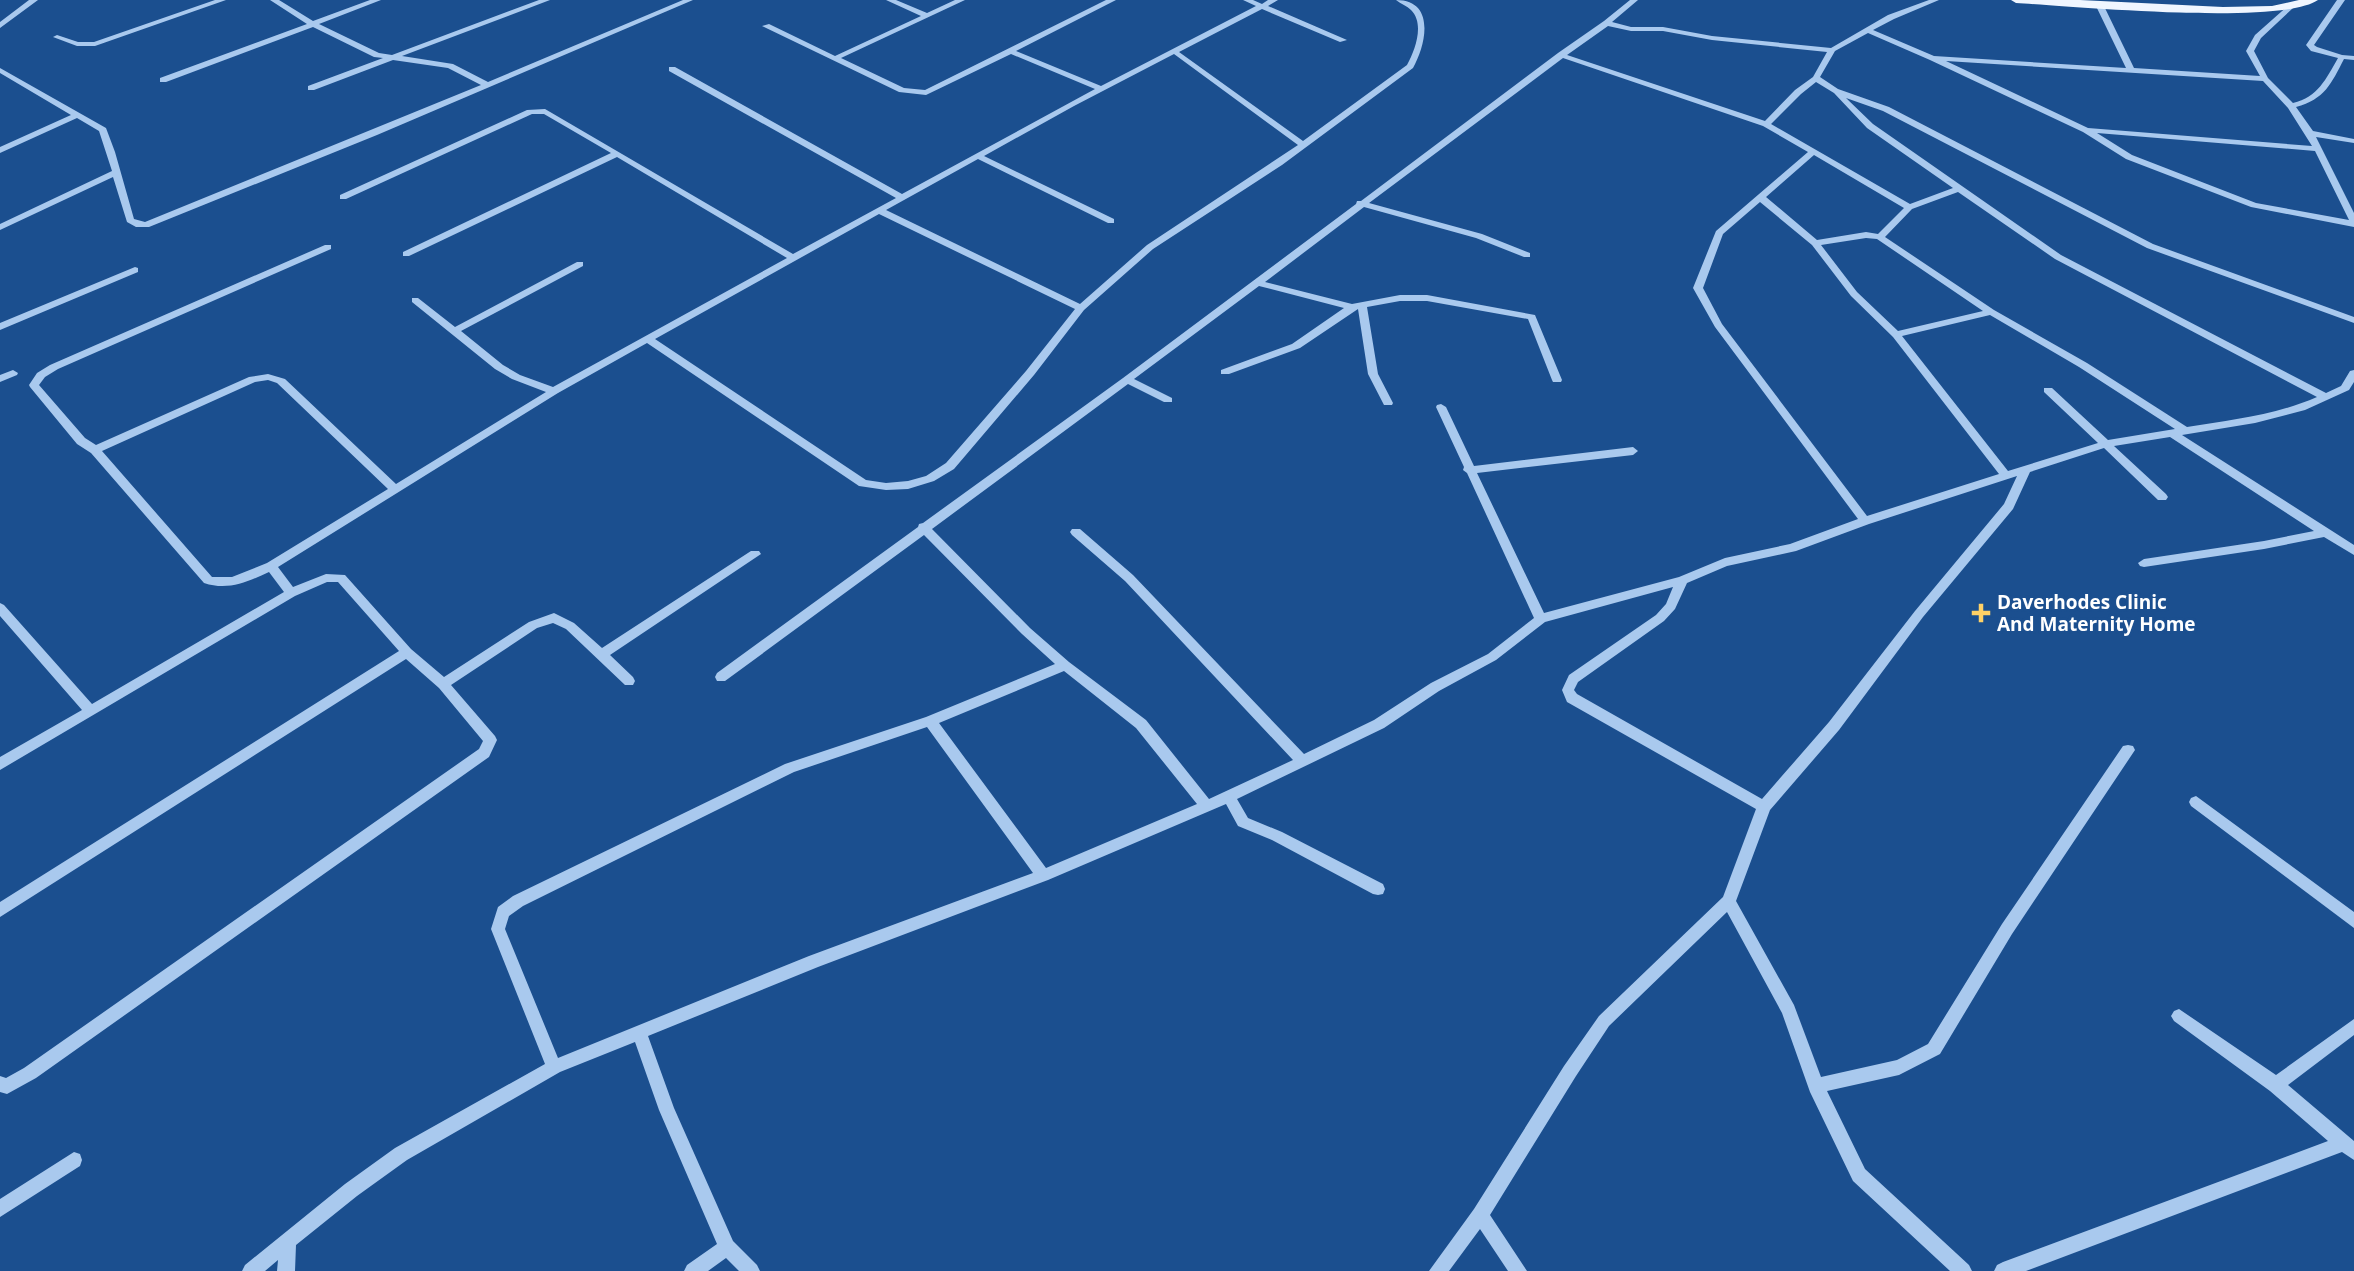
<svg xmlns="http://www.w3.org/2000/svg" width="2354" height="1271" font-family="'Open Sans',sans-serif">
<rect width="100%" height="100%" fill="#1b4f8f"/>
<g fill="none" stroke-linecap="round" stroke-linejoin="round">
<!-- minor -->
<path fill="#a9c9ee" fill-rule="evenodd" d="M29 0H38L0 28V22Z
M215 0H226L95 46H77L53 37 57 35 78 42H94Z
M270 0H279L313 21 370 0H381L319 24 379 53 392 55 539 0H550L402 56 453 64 488 82 683 0H693L377 135 149 227H136L127 222 113 177 0 230V224L112 171 99 131 77 118 0 153V147L71 115 0 73V68L106 128 115 152 134 219 145 222 481 85 448 68 393 60 314 90H308V86L383 58 374 57 313 27 166 82H160V78L307 24Z
M886 0H896L927 13 955 0H965L841 58 904 88 925 90 1106 0H1116L1016 51 1101 86 1256 6 1243 0H1253L1262 4 1268 0H1278L1268 6 1347 40 1340 42 1262 9 1179 52 1303 141 1407 65C1415 50 1425 24 1411 10 1407 6 1401 4 1396 0 1436 0 1426 45 1413 68L1282 165 1153 249 1084 310 1034 375 954 469 934 481 908 489 886 490 859 486 647 343 558 393 278 567 293 587 326 574 345 575 411 649 444 677 529 622 554 613 574 623 602 648 751 551H759L761 554 610 655 633 677 635 681 633 685H625L566 629 553 623 537 628 451 685 495 736 497 740 489 757 36 1078 7 1094 0 1092V1076L6 1078 24 1068 479 749 483 741 439 688 406 659 0 917V902L399 651 338 582H327L295 596 0 770V757L82 710 0 616V603L4 605 92 704 284 592 269 572C247 582 228 591 204 583L91 453 77 444 30 387 29 385 37 373 50 365 325 245H331V249L58 369 45 377 39 385 85 438 96 445 249 377 268 374 285 379 396 484 546 392 512 379 495 369 412 302V298H418L455 327 577 262H583V266L461 331 503 365 520 375 553 387 787 258 617 157 409 256H403V252L611 153 544 114H532L346 199H340V195L527 110 545 109 793 254 896 198 669 71V67H675L902 194 1095 89 1011 54 926 95 899 92 762 26 769 24 835 56 921 16ZM1174 54 1298 145 1147 245 1080 304 886 210 978 159 1108 223H1114V219L984 156 1074 106ZM879 214 1075 309 1026 371 946 463 926 476 908 481 886 483 866 480 655 339ZM268 380 277 383 388 489 267 563 232 577H212L102 451 255 382Z
M1630 0H1638L1612 22 1631 27H1663L1712 36 1831 48 1888 15 1929 0H1939L1894 19 1873 30 1934 56 2126 68 2095 4 2099 2 2103 4 2134 68 2260 76 2246 51 2255 35 2290 4 2294 6 2293 8 2261 38 2254 51 2268 78 2293 103C2318 97 2326 79 2338 58L2311 51 2306 45 2337 0H2345L2314 45 2317 47 2342 55 2354 56V60L2344 59C2331 84 2325 99 2296 107L2313 131 2354 139V143L2316 137 2354 213V227L2251 207 2126 159 2083 132 1930 60 1868 33 1835 51 1820 77 1838 89 1889 107 2153 244 2354 317V323L2147 248 1883 111 1846 98 1873 124 2061 255 2326 393 2341 386 2350 371 2354 370V382L2349 390 2305 410 2255 423 2182 435 2354 545V555L2324 537 2264 549 2144 567 2140 566 2138 563 2144 559 2264 541 2314 531 2170 437 2114 446 2166 494 2168 497 2166 500H2158L2104 448 2030 472 2013 509 1923 617 1839 730 1770 810 1736 901 1794 1005 1821 1077 1897 1060 1928 1044 2002 924 2123 746 2128 745 2133 746 2135 750 2012 934 1940 1054 1899 1075 1827 1091 1865 1169 1969 1265 1972 1271H1950L1853 1181 1810 1092 1782 1013 1727 912 1609 1026 1576 1076 1490 1215 1527 1271H1508L1480 1229 1449 1271H1429L1474 1209 1564 1066 1599 1016 1723 897 1756 809 1567 702 1562 690 1569 675 1656 615 1666 604 1673 587 1545 622 1496 660 1439 691 1384 728 1237 799 1248 818 1282 832 1383 884 1385 889 1383 894 1378 895 1373 894 1272 840 1238 826 1226 804 1048 880 818 967 648 1036 674 1108 733 1241 757 1265 760 1271H739L726 1258 708 1271H684L687 1265 717 1244 659 1110 635 1042 560 1072 407 1160 357 1196 296 1245 295 1271H277L278 1260 265 1271H242L245 1265 345 1184 395 1148 545 1064 491 929 498 907 513 896 785 764 926 717 1055 664 1022 634 924 535 725 681H717L715 677 717 673 918 527 919 524 923 523 1123 378 1356 204 1357 201H1361L1558 53 1604 21ZM1608 26 1631 31H1663L1712 40 1827 52 1813 77 1795 90 1765 121 1567 55ZM1563 58 1763 126 1808 152 1716 231 1693 288 1715 327 1858 519 1790 544 1725 558 1679 577 1544 613 1477 473 1633 455 1638 451 1633 447 1474 466 1446 407 1441 404 1437 405 1436 407 1464 467 1463 470 1467 473 1534 618 1488 654 1431 683 1374 720 1304 754 1133 575 1080 529H1072L1070 532 1072 535 1125 581 1293 760 1209 799 1146 720 1069 662 1030 628 932 529 1128 384 1164 402H1172V398L1134 379 1259 286 1344 308 1292 344 1221 370V374H1229L1300 348 1358 309 1368 374 1384 405H1392L1393 403 1378 374 1367 307 1400 301H1427L1528 319 1552 380 1553 382H1561L1562 380 1535 315 1427 295H1400L1352 304 1265 282 1364 207 1476 238 1524 257H1530V253L1482 234 1369 203ZM1946 61 2263 81 2288 108 2312 146 2088 128ZM1816 82 1834 93 1867 128 1953 188 1910 204 1771 124 1801 94ZM2097 133 2315 151 2349 220 2256 203 2132 155ZM1814 155 1904 208 1878 234 1866 232 1817 240 1766 197ZM1958 192 2055 259 2317 397C2276 415 2232 420 2187 427L2087 363 1994 310 1885 237 1912 209ZM1760 202 1812 245 1851 296 1893 337 1999 474 1867 516 1722 324 1703 288 1723 234ZM1866 238 1877 239 1983 311 1898 331 1857 292 1821 245ZM1990 315 2079 367 2175 429 2108 440 2052 388H2044V392L2098 443 2008 471 1902 336ZM2017 476 2004 504 1915 611 1829 722 1762 799 1577 694 1574 690 1578 682 1664 621 1675 609 1687 583 1727 566 1796 551 1869 524ZM1064 671 1136 728 1197 804 1046 868 939 723ZM927 727 1033 873 809 956 558 1058 505 929 509 916 523 906 794 772Z
M135 267 138 268V272L0 330V323Z
M13 370 18 373 17 375 0 382V375Z
M2196 796 2354 912V928L2191 806 2189 802 2191 798Z
M2179 1009 2276 1075 2354 1019V1035L2288 1085 2354 1141V1160L2342 1152 2026 1271H1994L1997 1265 2003 1262 2328 1141 2270 1091 2174 1021 2171 1016 2174 1011Z
M74 1152 80 1154 82 1160 80 1166 0 1217V1199Z"/>
<!-- major -->
<path fill="#f0f6ff" fill-rule="evenodd" d="M2011 0H2080L2223 7 2272 6 2299 0H2318C2280 26 2072 6 2016 3Z"/>
</g>
<!-- markers -->
<path fill="#ffd166" stroke="#1b4f8f" stroke-width="2.5" d="M1977.5 602.5h7v7h7v7h-7v7h-7v-7h-7v-7h7z"/>
<g text-anchor="middle" dominant-baseline="central" stroke-width="6" stroke-linejoin="round" paint-order="stroke">
<!-- poi labels -->
<g font-size="19" font-weight="bold" fill="#fff" stroke="#1b4f8f" text-anchor="start">
<text x="1997" y="602">Daverhodes Clinic<tspan x="1997" dy="22">And Maternity Home</tspan></text>
</g>
</g>
</svg>
